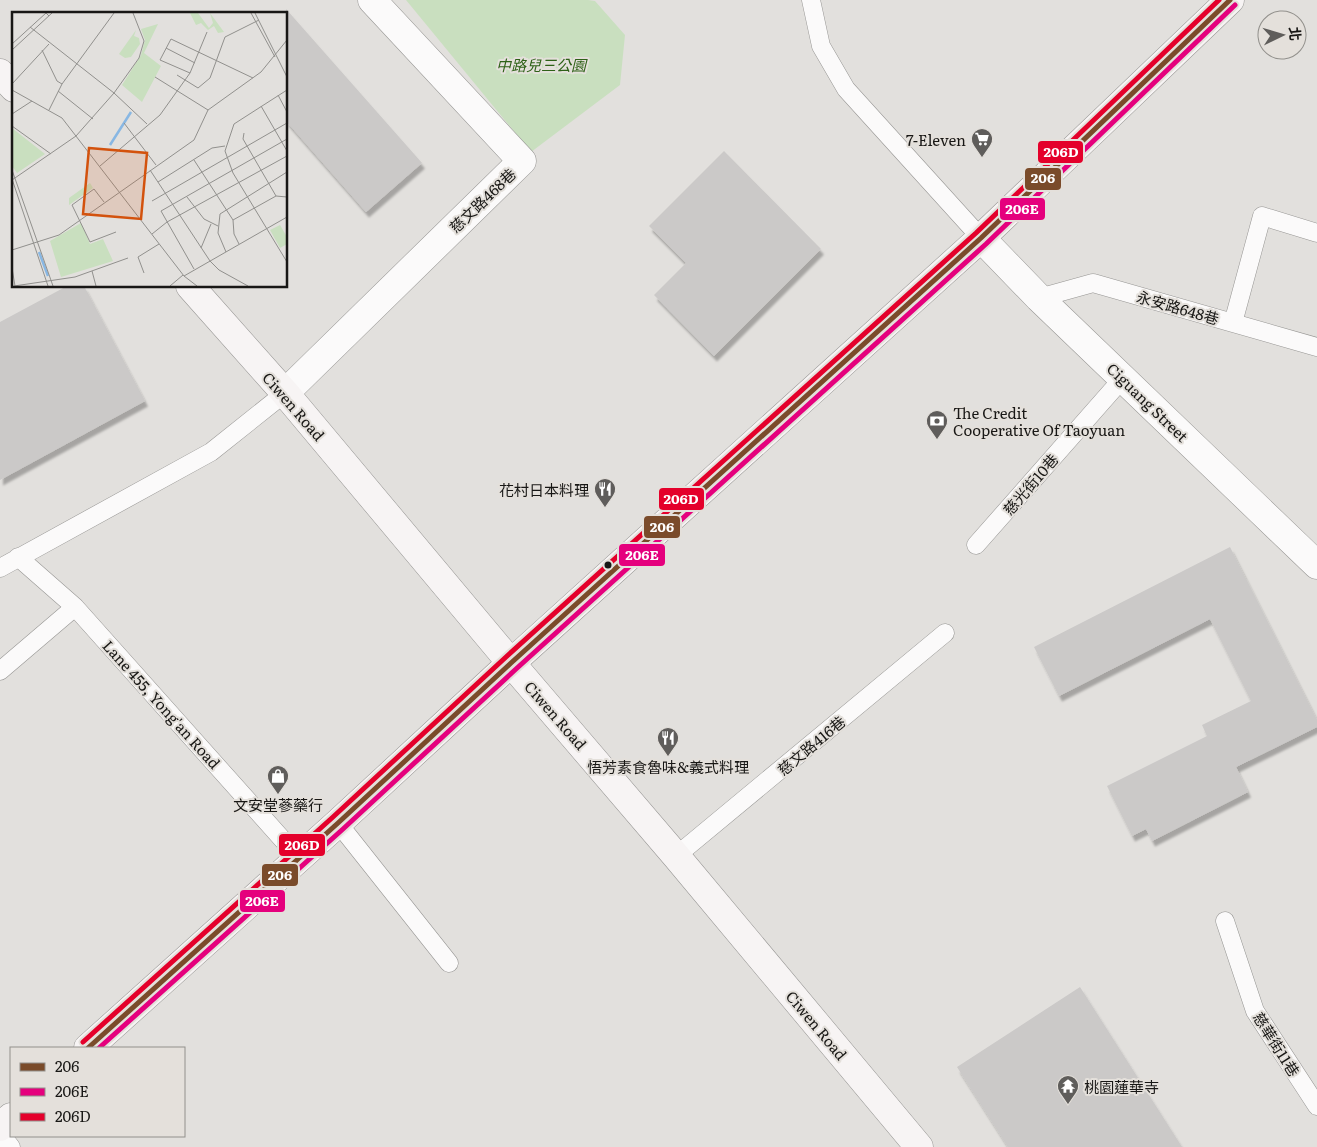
<svg xmlns="http://www.w3.org/2000/svg" width="1317" height="1147" font-family="Literata,'Noto Sans TC',serif">
<defs>
<filter id="shadow"><feDropShadow dx="3" dy="5.5" stdDeviation="1" flood-color="#0004"/></filter>
</defs>
<rect width="100%" height="100%" fill="#e2e0dd"/>
<!-- green -->
<path fill="#c9dfbf" d="M406 0H588L595 1 625 35 620 85 531 152Z"/>
<!-- building -->
<path fill="#cbc9c8" filter="url(#shadow)" d="M286 9 422 163 366 212 286 121Z
M724 151 821 249 714 356 654 295 686 263 649 226Z
M67 286H84L145 401 0 480V322Z
M1230 547 1317 720V727L1236 767 1248 792 1152 841 1146 829 1132 836 1107 786 1207 736 1202 725 1251 701 1210 619 1059 696 1034 647Z
M1080 987 1182 1147H1008L957 1067Z"/>
<g fill="none" stroke-linecap="round" stroke-linejoin="round">
<!-- lane casing -->
<g stroke="#969593" stroke-width="19">
<path id="lane" d="M811 0 821 46 846 89 981 238
M1039 298 1093 283 1317 347
M1233 323 1262 216 1317 233
M976 545 1123 378
M18 557 75 607 299 858
M0 568 211 452 285 393
M0 671 75 607
M338 823 449 963
M676 856 945 633
M1225 921 1255 1011 1317 1106
M0 1133 11 1147"/>
</g>
<!-- street casing -->
<g stroke="#969593" stroke-width="29">
<path id="street" d="M981 238 1039 298 1317 565
M285 393 522 161 372 0"/>
</g>
<!-- secondary casing -->
<g stroke="#969593" stroke-width="29">
<path id="secondary" d="M0 73 14 88
M190 286 285 393 511 663 676 856 919 1147
M88 1048 338 823 511 663 981 238 1230 0
M0 1127 11 1117"/>
</g>
<!-- lane -->
<use href="#lane" stroke="#fbfafa" stroke-width="18"/>
<!-- street -->
<use href="#street" stroke="#fbfafa" stroke-width="28"/>
<!-- secondary -->
<use href="#secondary" stroke="#f7f4f4" stroke-width="28"/>
<!-- bus-1 casing -->
<g stroke="#e4e0db" stroke-width="9">
<path id="bus-1" d="M88 1048 338 823 511 663 981 238 1230 0"/>
</g>
<!-- bus-2 casing -->
<g stroke="#e4e0db" stroke-width="9">
<path id="bus-2" d="M99 1048 343 829 516 669 986 244 1235 5"/>
</g>
<!-- bus-3 casing -->
<g stroke="#e4e0db" stroke-width="9">
<path id="bus-3" d="M83 1042 333 817 506 657 976 233 1219 0"/>
</g>
<!-- bus-1 -->
<use href="#bus-1" stroke="#7a4b2a" stroke-width="5"/>
<!-- bus-2 -->
<use href="#bus-2" stroke="#e5007d" stroke-width="5"/>
<!-- bus-3 -->
<use href="#bus-3" stroke="#e4002b" stroke-width="5"/>
</g>
<!-- icons -->
<defs>
<g id="supermarket-pin" transform="scale(1.125)"><path d="M0 17L-7.5 6A9.5 9.5 0 1 1 7.5 6Z" fill="#5f5d5b" stroke="#e4e0db"/><path d="M-6-5.5h2.5l.6 2H6L4.5 2H-2.5L-4.4-4H-6ZM-1.5 3.2a1.3 1.3 0 1 0 .1 0ZM3 3.2a1.3 1.3 0 1 0 .1 0Z" fill="#fff"/></g>
<g id="bank-pin" transform="scale(1.125)"><path d="M0 17L-7.5 6A9.5 9.5 0 1 1 7.5 6Z" fill="#5f5d5b" stroke="#e4e0db"/><path d="M-6-4H6V4H-6ZM0-2.3a2.3 2.3 0 1 0 0 4.6a2.3 2.3 0 1 0 0-4.6Z" fill="#fff"/></g>
<g id="restaurant-pin" transform="scale(1.125)"><path d="M0 17L-7.5 6A9.5 9.5 0 1 1 7.5 6Z" fill="#5f5d5b" stroke="#e4e0db"/><path d="M-5-6h1v4h1v-4h1v4h1v-4h1v5L-1.5 .5V6h-2V.5L-5-1ZM5-6V6H3V1.5H1.5Q1.5-4 5-6Z" fill="#fff"/></g>
<g id="shop-pin" transform="scale(1.125)"><path d="M0 17L-7.5 6A9.5 9.5 0 1 1 7.5 6Z" fill="#5f5d5b" stroke="#e4e0db"/><path d="M-5-2.5h2.3a2.7 3.5 0 0 1 5.4 0H5L5.5 6h-11ZM-1.5-2.5h3a1.5 2.3 0 0 0-3 0Z" fill="#fff"/></g>
<g id="temple-pin" transform="scale(1.125)"><path d="M0 17L-7.5 6A9.5 9.5 0 1 1 7.5 6Z" fill="#5f5d5b" stroke="#e4e0db"/><path d="M0-6L5-2H3V0L6.5 2.5H4V6H1.5V3h-3V6H-4V2.5H-6.5L-3 0V-2H-5Z" fill="#fff"/></g>
</defs>
<g fill-rule="evenodd">
<use href="#supermarket-pin" x="982" y="139"/>
<use href="#bank-pin" x="937" y="421"/>
<use href="#restaurant-pin" x="605" y="489"/>
<use href="#restaurant-pin" x="668" y="738"/>
<use href="#shop-pin" x="278" y="776"/>
<use href="#temple-pin" x="1068" y="1086"/>
</g>
<!-- markers -->
<circle fill="#181715" stroke="#e4e0db" stroke-width="2" cx="608" cy="565" r="4.5"/>
<g text-anchor="middle" dominant-baseline="central" stroke-width="4" stroke-linejoin="round" paint-order="stroke">
<!-- park labels -->
<g font-size="15" font-style="italic" fill="#2e6117" stroke="#e4e0db">
<text x="541" y="64">中路兒三公園</text>
</g>
<!-- poi labels -->
<g font-size="15" fill="#181715" stroke="#e4e0db" text-anchor="end">
<text x="966" y="139">7-Eleven</text>
<text x="953" y="412" text-anchor="start">The Credit<tspan x="953" dy="17">Cooperative Of Taoyuan</tspan></text>
<text x="589" y="489">花村日本料理</text>
<text x="668" y="766" text-anchor="middle">悟芳素食魯味&amp;義式料理</text>
<text x="278" y="804" text-anchor="middle">文安堂蔘藥行</text>
<text x="1084" y="1086" text-anchor="start">桃園蓮華寺</text>
</g>
<!-- street labels -->
<g font-size="15" fill="#181715" stroke="#e4e0db">
<text transform="translate(482 200) rotate(-44)">慈文路468巷</text>
<text transform="translate(1178 307) rotate(16)">永安路648巷</text>
<text transform="translate(1148 402) rotate(44)">Ciguang Street</text>
<text transform="translate(294 406) rotate(49)">Ciwen Road</text>
<text transform="translate(1030 484) rotate(-49)">慈光街10巷</text>
<text transform="translate(162 704) rotate(48)">Lane 455, Yong'an Road</text>
<text transform="translate(556 715) rotate(49)">Ciwen Road</text>
<text transform="translate(811 745) rotate(-40)">慈文路416巷</text>
<text transform="translate(817 1025) rotate(50)">Ciwen Road</text>
<text transform="translate(1277 1044) rotate(58)">慈華街11巷</text>
</g>
</g>
<!-- overview -->
<g transform="translate(12 12)">
<rect width="275" height="275" fill="#e2e0dd"/>
<path d="M178 1H186L197 16 201 11 198 1 212 20 206 21 202 14 196 18 189 11 184 13ZM146 12 132 41 149 54 130 90 110 73 129 43 133 28 129 17ZM124 18 122 24 127 26 128 32 119 45 113 46 107 42ZM0 116 33 142 5 161 0 154ZM78 171 81 176 57 193V186ZM69 211 78 232 91 227 101 249 49 265 38 229ZM268 213 275 225V232L268 236 258 218Z" fill="#c9dfbf"/>
<path fill="none" stroke="#88b7e3" stroke-width="2.5" d="M98 133 119 100M27 240 36 264"/>
<path fill="none" stroke="#91908d" stroke-width="1" d="M239 1 263 45M243 1 275 65M18 15 102 81 135 112M0 32 34 1 37 4M154 36 183 51M0 38 40 1M30 38 45 69 50 72M178 61 148 48 159 27 241 66M165 63 186 76 198 66 213 25 247 8M143 65 196 98M0 72 37 32M0 78 50 106 172 264 185 274M275 78 222 112 213 139 221 161 275 250M46 79 81 107M266 83 275 100M249 94 275 139M37 98 50 72 102 1M0 102 20 89M112 111 144 153M0 114 39 142M232 121 231 127 264 184M182 148 221 208M88 154 148 103 178 61 195 20M0 158 41 274M138 158 198 249 207 258 236 274M0 167 36 274M0 168 64 124 102 81 127 46 132 29 121 1M146 170 200 136 213 134M175 185 192 207 206 214M140 189 275 111M92 190 82 177 60 193 78 230 104 220M140 222 155 210 275 144M227 232 222 222 221 208 264 184 275 185M189 236 199 212M0 238 47 223 182 128 196 98 249 60 275 28M214 240 206 221 208 202 275 160M0 256 3 274M182 257 149 199 275 127M80 259 84 274M132 261 126 245 147 232M172 264 275 205M2 274 63 265 116 246M158 274 171 263"/>
<path fill="#d3520d" fill-opacity="0.15" stroke="#d3520d" stroke-width="2.5" d="M77 136 135 141 129 207 71 202Z"/>
<rect width="275" height="275" fill="none" stroke="#181715" stroke-width="2.5"/>
</g>
<g stroke="#e4e0db" stroke-width="2">
<rect x="1037" y="140" width="47" height="24" rx="5" fill="#e4002b"/>
<rect x="1024" y="167" width="38" height="24" rx="5" fill="#7a4b2a"/>
<rect x="999" y="197" width="47" height="24" rx="5" fill="#e5007d"/>
<rect x="658" y="487" width="47" height="24" rx="5" fill="#e4002b"/>
<rect x="643" y="515" width="38" height="24" rx="5" fill="#7a4b2a"/>
<rect x="618" y="543" width="48" height="24" rx="5" fill="#e5007d"/>
<rect x="278" y="833" width="48" height="24" rx="5" fill="#e4002b"/>
<rect x="261" y="863" width="38" height="24" rx="5" fill="#7a4b2a"/>
<rect x="239" y="889" width="47" height="24" rx="5" fill="#e5007d"/>
</g>
<g font-size="14" text-anchor="middle" font-weight="bold" fill="#fff">
<text x="1061" y="157">206D</text>
<text x="1043" y="183">206</text>
<text x="1022" y="214">206E</text>
<text x="681" y="504">206D</text>
<text x="662" y="532">206</text>
<text x="642" y="560">206E</text>
<text x="302" y="850">206D</text>
<text x="280" y="880">206</text>
<text x="262" y="906">206E</text>
</g>
<!-- legend -->
<rect x="10" y="1047" width="175" height="90" fill="#e4e0db" stroke="#92908c"/>
<rect x="20" y="1063" width="25" height="8" fill="#7a4b2a" stroke="#92908c"/>
<text x="55" y="1072" font-size="15" fill="#181715">206</text>
<rect x="20" y="1088" width="25" height="8" fill="#e5007d" stroke="#92908c"/>
<text x="55" y="1097" font-size="15" fill="#181715">206E</text>
<rect x="20" y="1113" width="25" height="8" fill="#e4002b" stroke="#92908c"/>
<text x="55" y="1122" font-size="15" fill="#181715">206D</text>
<!-- north arrow -->
<g transform="translate(1282 35) rotate(85)"><circle r="24" fill="#e4e0db" stroke="#92908c"/>
<path d="M0-4L9 19L0 12L-9 19Z" fill="#5f5d5b"/>
<text y="-8" font-size="14" font-weight="bold" text-anchor="middle" fill="#181715">北</text>
</g>
</svg>
